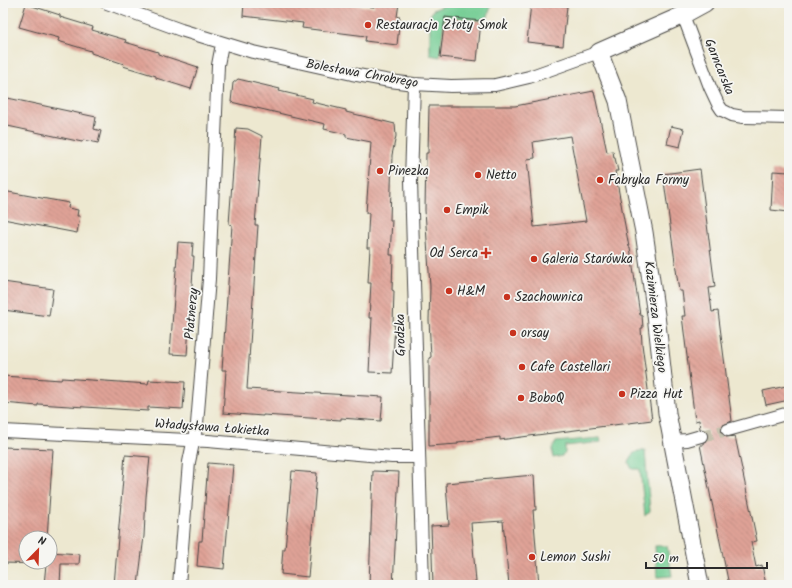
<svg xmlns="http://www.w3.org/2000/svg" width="792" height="588" font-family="Kalam,sans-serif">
<defs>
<pattern id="building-back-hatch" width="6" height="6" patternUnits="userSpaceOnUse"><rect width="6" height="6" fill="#e0a397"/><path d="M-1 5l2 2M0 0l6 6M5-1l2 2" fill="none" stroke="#b6857b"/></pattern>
</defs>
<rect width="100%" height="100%" fill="#f6f6f2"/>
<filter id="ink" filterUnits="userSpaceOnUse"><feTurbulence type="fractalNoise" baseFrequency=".025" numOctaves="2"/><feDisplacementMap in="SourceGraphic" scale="8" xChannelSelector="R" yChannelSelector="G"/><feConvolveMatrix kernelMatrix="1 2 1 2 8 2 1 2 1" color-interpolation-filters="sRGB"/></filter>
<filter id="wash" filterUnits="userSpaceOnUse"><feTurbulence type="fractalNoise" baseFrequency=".012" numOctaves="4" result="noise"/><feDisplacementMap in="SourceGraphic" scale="16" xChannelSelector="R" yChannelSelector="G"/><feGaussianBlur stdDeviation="0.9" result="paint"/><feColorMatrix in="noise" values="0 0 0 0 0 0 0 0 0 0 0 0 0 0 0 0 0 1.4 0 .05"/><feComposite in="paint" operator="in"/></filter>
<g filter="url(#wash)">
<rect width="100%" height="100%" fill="#ede8d0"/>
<!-- green -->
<path fill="#74cd94" stroke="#507c60" d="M451 3H492L487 19 482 18 481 21 445 17 440 57 430 55V16L433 10Z
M600 438 601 442 565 446V453L562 456 553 458 552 449 556 442Z
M638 451H645L650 511 645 516 640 469H632L629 463 633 454Z
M655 546H667L672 576 657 577Z"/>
<g id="blocks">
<!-- building -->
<path fill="url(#building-back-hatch)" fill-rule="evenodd" d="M244 3H336L374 7V3H399L397 17H400L397 45 365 41 366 36 302 28 303 23 243 16Z
M531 3 567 6 563 46 527 42Z
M26 4 60 15V17L93 27 92 30 126 40 125 42 158 52V54L198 67 191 89 156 78V76L123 66 124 64 91 53V51L58 41 59 38 19 27Z
M445 17 481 21 477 61 440 57Z
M238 79 280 89 279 91 313 99 312 102 346 110V112L395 124 396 136 392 155 390 220H392L390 255H393L392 290 394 291 393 325H395L392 373 369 372 372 318H369L371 283H368L370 248H367L369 213H366L371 142 346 137V134L324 129 325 124 231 102 233 83Z
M594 91 607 152 613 151 614 158H615L618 171H615L629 247H630L640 315H642L643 328H641L642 344 652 420 514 438 500 440V437L458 442V444L429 446V358L431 357 429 320 430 287 425 210 426 153H428L429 106H515ZM570 136 586 221 534 227 527 159 535 158 533 142Z
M3 97 96 117 94 129 101 131 98 143 83 140 82 142 3 125Z
M671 126 684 129 680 147 667 144Z
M236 128 248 129 262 136 255 225H258L247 389 383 397 381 421 341 418V420L263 415V416L223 413 226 370H222L232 225 229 224Z
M700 169 715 287 709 288 712 312 718 311 732 421 723 425 721 428V432L726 437 735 436 757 541 751 542 756 567 762 565 766 585H729L700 445H703V443L707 441 708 434 706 430 700 429 699 420 695 421 682 316H685L682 291H679L663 174Z
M773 171 789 172V212L771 210Z
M3 191 69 203 68 208 78 210 77 216H80L77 233 3 219Z
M178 242 193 243 192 256H194L187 355 170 354Z
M3 282 53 289 49 316 3 310Z
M3 376 61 380 62 378 148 384 149 380 185 382 183 409 148 407V411L38 404V406L3 403Z
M786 386 789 400 766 405 763 391Z
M3 447 53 449 47 538H26V562H50V552L80 554 79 564H61L60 585H44L46 564 3 563Z
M125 455 150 457 146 497 144 536 138 585H114Z
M208 463 233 465 224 569 197 566 199 541H202Z
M292 471 317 473 308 577 281 574 283 549H285Z
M373 471 399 472 393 585H369Z
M534 475 536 510H533L539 585H509L503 521 471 523 476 582 464 583V585H433L431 526 449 525 446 483Z"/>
</g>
</g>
<g filter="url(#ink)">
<use href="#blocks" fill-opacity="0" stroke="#484744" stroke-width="1"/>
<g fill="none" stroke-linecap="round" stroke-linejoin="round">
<!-- street-tunnel -->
<path stroke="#c6c2af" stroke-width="12" stroke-dasharray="12 6" stroke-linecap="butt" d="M701 436 728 430"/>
<!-- street casing -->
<g stroke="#484744" stroke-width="14">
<path id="street" d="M107 3 181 30 253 52 352 74 390 81 414 84 451 86 495 85 529 77 599 52
M683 15 710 87 718 104 722 110 732 115 743 117 789 118
M414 84 411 181 423 585
M728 430 789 413
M3 431 208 441 392 457H419
M672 441 687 440 701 436
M179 585 189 462 197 424 209 279 218 65 222 44"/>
</g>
<!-- secondary casing -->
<g stroke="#484744" stroke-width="19">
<path id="secondary" d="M700 585 667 413 656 315 644 232 618 101 599 52 683 15 705 3"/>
</g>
<!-- street -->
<use href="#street" stroke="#fff" stroke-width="12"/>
<!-- secondary -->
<use href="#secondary" stroke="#fff" stroke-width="17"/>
</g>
</g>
<!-- markers -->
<g fill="#c8321e" stroke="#f6f6f2" stroke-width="1.5">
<circle cx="368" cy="25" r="4"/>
<circle cx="380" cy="171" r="4"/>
<circle cx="478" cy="175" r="4"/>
<circle cx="600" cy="180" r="4"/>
<circle cx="447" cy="210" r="4"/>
<path d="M484 247h4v4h4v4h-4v4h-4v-4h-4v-4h4z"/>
<circle cx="534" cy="259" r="4"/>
<circle cx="449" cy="291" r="4"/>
<circle cx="507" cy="297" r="4"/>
<circle cx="513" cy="333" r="4"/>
<circle cx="522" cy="367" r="4"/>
<circle cx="622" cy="394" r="4"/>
<circle cx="521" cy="398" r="4"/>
<circle cx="532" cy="557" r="4"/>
</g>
<g text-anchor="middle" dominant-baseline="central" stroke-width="3.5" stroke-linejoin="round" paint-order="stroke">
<!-- poi labels -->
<g font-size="13" fill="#2b2b2b" stroke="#f6f6f2" text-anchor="start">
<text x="376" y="25">Restauracja Złoty Smok</text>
<text x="388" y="171">Pinezka</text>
<text x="486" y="175">Netto</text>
<text x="608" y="180">Fabryka Formy</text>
<text x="455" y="210">Empik</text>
<text x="478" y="253" text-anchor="end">Od Serca</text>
<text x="542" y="259">Galeria Starówka</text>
<text x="457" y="291">H&amp;M</text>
<text x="515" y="297">Szachownica</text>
<text x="521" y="333">orsay</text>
<text x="530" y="367">Cafe Castellari</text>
<text x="630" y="394">Pizza Hut</text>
<text x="529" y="398">BoboQ</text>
<text x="540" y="557">Lemon Sushi</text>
</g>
<!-- street labels -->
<g font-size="13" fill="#2b2b2b" stroke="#f6f6f2">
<text transform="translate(719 67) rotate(68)">Garncarska</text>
<text transform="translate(362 74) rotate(10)">Bolesława Chrobrego</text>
<text transform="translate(192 314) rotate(-85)">Płatnerzy</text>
<text transform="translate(655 317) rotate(83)">Kazimierza Wielkiego</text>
<text transform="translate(401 335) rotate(-91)">Grodzka</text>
<text transform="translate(212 428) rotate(4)">Władysława Łokietka</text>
</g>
</g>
<!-- margin -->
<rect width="792" height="588" fill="none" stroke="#f6f6f2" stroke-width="16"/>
<!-- north arrow -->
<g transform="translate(38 550) rotate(23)"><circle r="19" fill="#f6f6f2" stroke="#a5a5a2"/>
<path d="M0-3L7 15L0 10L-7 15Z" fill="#c8321e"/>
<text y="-6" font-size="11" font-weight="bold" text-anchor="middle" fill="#2b2b2b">N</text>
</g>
<!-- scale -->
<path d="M646 562v6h121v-6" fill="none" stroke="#2b2b2b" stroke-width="2"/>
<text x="652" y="562" font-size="12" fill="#2b2b2b" stroke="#f6f6f2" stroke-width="3" paint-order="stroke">50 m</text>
</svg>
